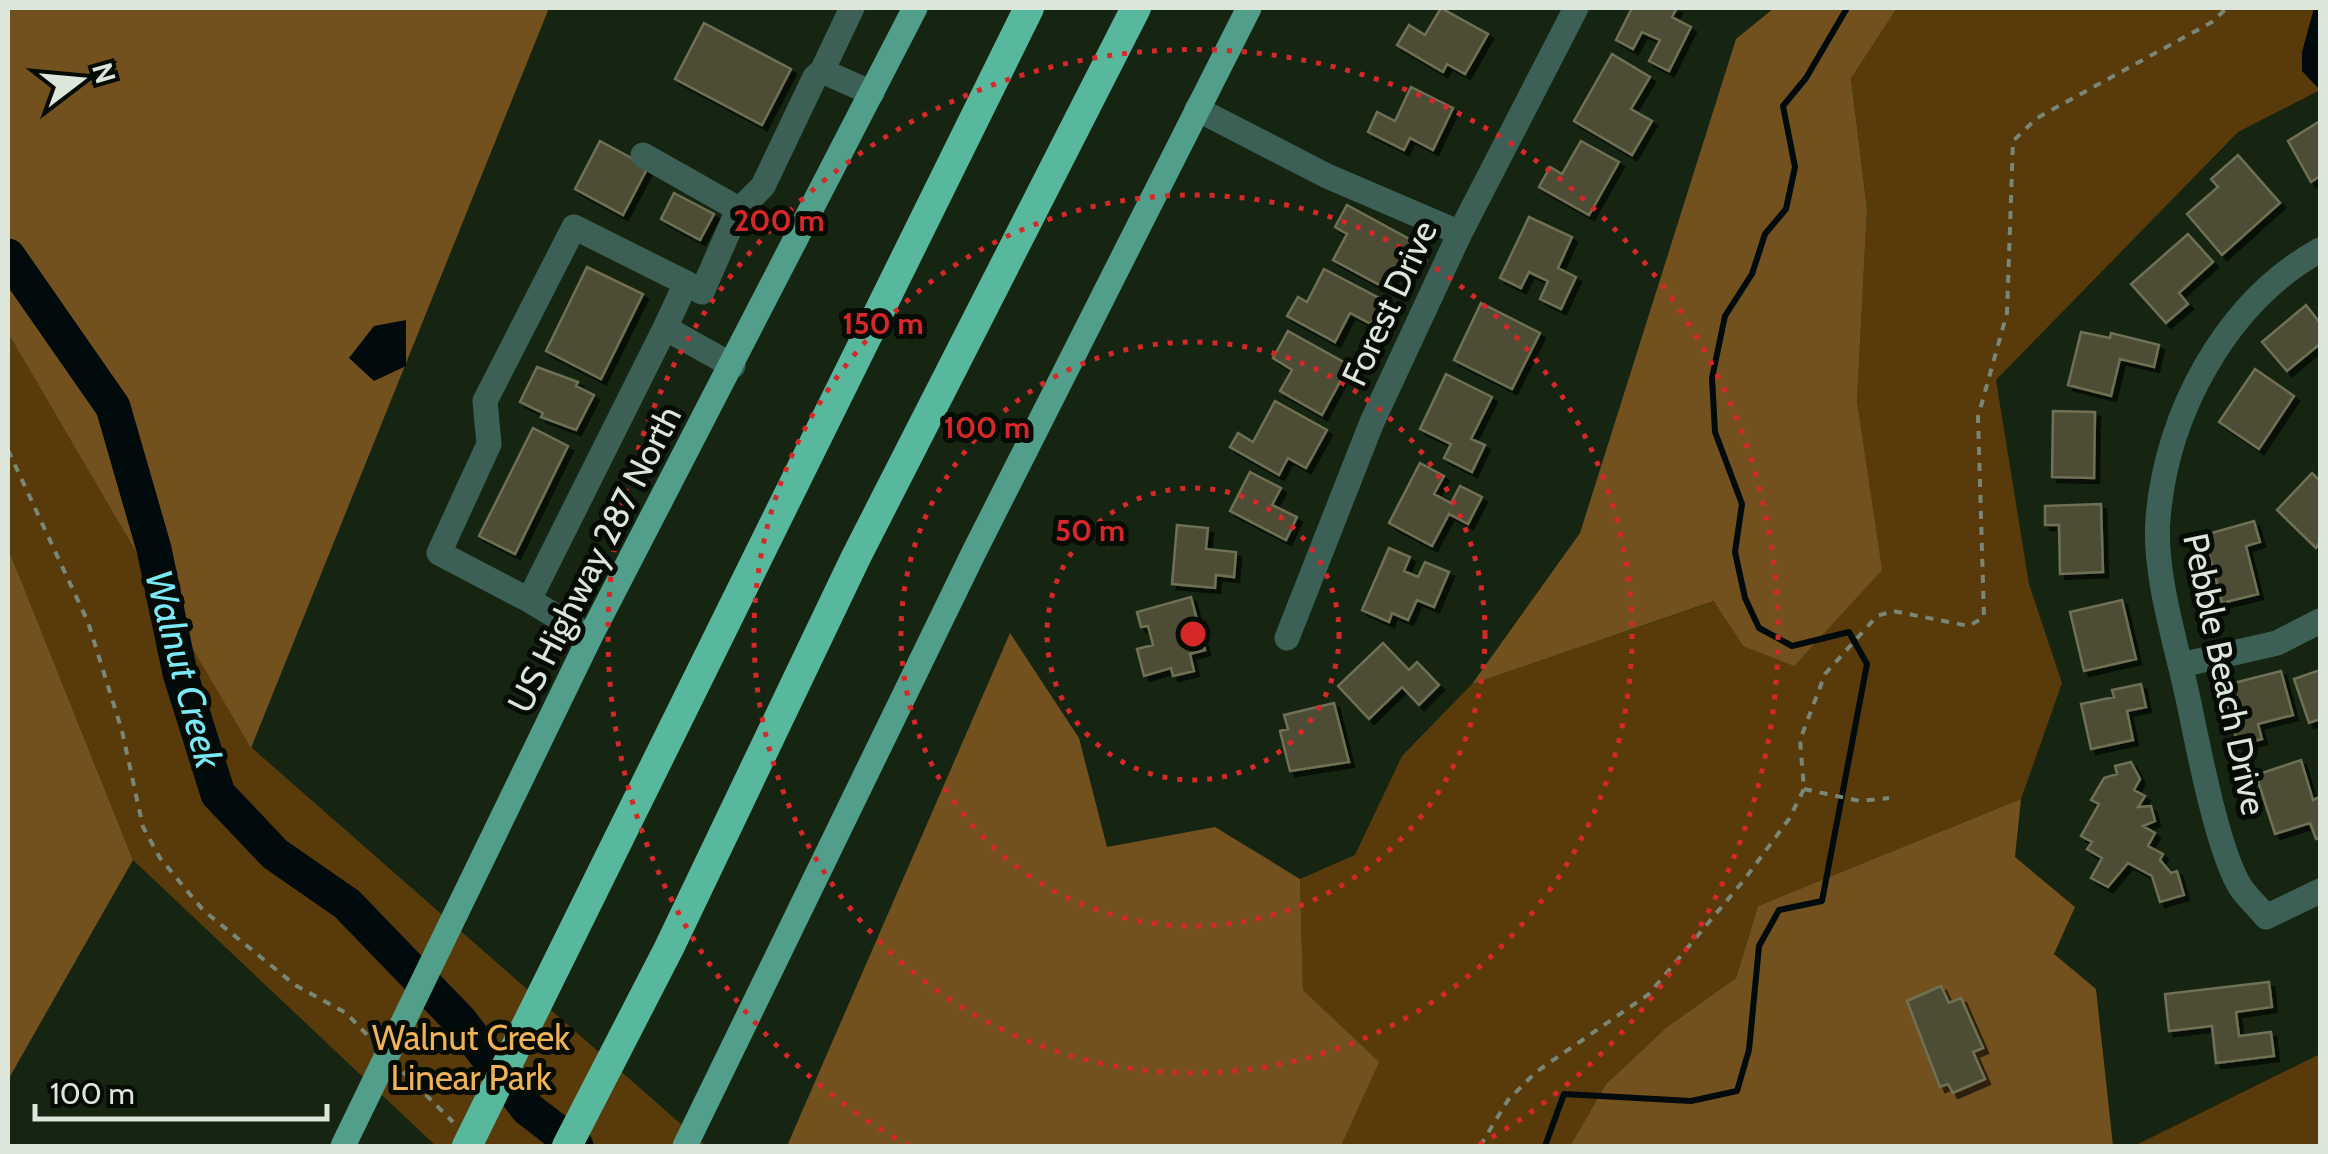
<svg xmlns="http://www.w3.org/2000/svg" width="2328" height="1154" font-family="Cabin,sans-serif">
<defs>
<filter id="shadow"><feDropShadow dx="5" dy="5" stdDeviation="0" flood-color="#0009"/></filter>
</defs>
<rect width="100%" height="100%" fill="#152512"/>
<!-- green -->
<path fill="#593b0b" d="M1897 8H2320V90L2238 132 1996 380 2029 584 2062 683 2021 799 1758 906 1736 978 1667 1027 1606 1084 1570 1146H1341L1378 1062 1303 990 1300 879 1355 855 1402 756 1472 684 1715 601 1743 646 1881 570 1857 401 1867 209 1851 77Z
M8 333 252 748 706 1146H436L133 860 8 548Z
M2320 1054V1146H2134Z"/>
<!-- forest -->
<path fill="#72511e" d="M8 8H549L251 748 8 333Z
M1774 8H1897L1851 78 1867 209 1857 401 1882 570 1794 666 1743 646 1714 601 1472 684 1580 533 1736 39Z
M8 548 133 860 8 1080Z
M1010 633 1079 738 1107 847 1215 827 1300 879 1303 990 1379 1062 1341 1146H787Z
M2021 799 2015 857 2075 907 2054 954 2096 989 2113 1146H1570L1606 1084 1667 1027 1736 978 1758 906Z"/>
<!-- water -->
<path fill="#010a0c" d="M2314 8H2320V90L2302 71V52Z
M406 320V366L374 381 349 358 374 326Z"/>
<g fill="none" stroke-linecap="round" stroke-linejoin="round">
<!-- stream -->
<path stroke="#010a0c" stroke-width="6" d="M1545 1146 1564 1094 1691 1101 1737 1091 1749 1050 1759 946 1779 910 1822 901 1867 664 1849 632 1792 646 1759 628 1745 598 1735 552 1742 504 1715 432 1712 378 1725 316 1752 274 1765 234 1786 209 1795 167 1783 106 1806 78 1847 8"/>
<!-- river -->
<path stroke="#010a0c" stroke-width="35" d="M8 256 113 407 154 549 180 673 218 794 275 854 347 904 460 1021 528 1109 576 1146"/>
</g>
<!-- building -->
<path fill="#4e4e34" stroke="#6f6f54" stroke-width="2.5" filter="url(#shadow)" d="M1441 8 1488 34 1465 74 1447 64 1443 72 1397 45 1409 25 1425 35Z
M1632 8H1677L1672 17 1691 27 1669 71 1649 61 1660 40 1642 32 1633 49 1616 40Z
M704 23 791 69 762 125 675 79Z
M1612 54 1650 77 1631 109 1652 121 1632 155 1574 121Z
M1411 87 1453 108 1433 150 1410 138 1404 150 1368 132 1377 112 1395 121Z
M2320 121V176L2311 182 2288 141Z
M600 141 648 167 623 215 575 189Z
M1581 141 1619 162 1589 215 1539 187 1550 167 1562 174Z
M2238 155 2280 203 2222 255 2187 214 2218 187 2211 179Z
M674 193 714 214 700 240 661 219Z
M1347 205 1413 241 1387 289 1333 260 1347 234 1335 227Z
M1529 217 1572 237 1558 268 1576 277 1561 309 1540 299 1548 281 1529 272 1521 288 1500 278Z
M2188 234 2213 262 2179 293 2188 304 2166 323 2131 284Z
M587 267 643 294 601 379 546 351Z
M1324 269 1383 300 1371 324 1350 313 1335 342 1287 316 1298 297 1307 302Z
M1481 303 1540 333 1512 389 1454 360Z
M2306 305 2320 323V344L2287 371 2262 342Z
M1288 331 1349 365 1322 415 1280 391 1292 370 1273 358Z
M2081 332 2110 338 2111 333 2159 345 2154 367 2120 359 2111 396 2068 385Z
M537 367 578 382 576 386 594 395 576 430 541 417 543 413 520 402Z
M2255 369 2294 396 2259 449 2219 422Z
M1446 374 1492 397 1471 439 1485 445 1472 472 1444 458 1451 444 1420 429Z
M1275 401 1327 430 1306 468 1288 458 1279 475 1230 447 1238 433 1253 442Z
M2053 411 2095 412 2094 478 2052 477Z
M533 428 568 446 515 554 479 536Z
M1420 463 1444 476 1434 494 1451 503 1460 486 1482 497 1468 524 1449 514 1432 546 1389 523Z
M1250 472 1281 488 1272 505 1297 517 1286 540 1230 511Z
M2312 473 2320 481V542L2316 548 2277 510Z
M2101 504 2103 572 2060 574 2059 525H2045V506Z
M2254 521 2260 542 2246 546 2258 594 2222 603 2204 535Z
M1177 525 1208 528 1206 549 1236 552 1234 577 1216 575 1215 588 1172 584Z
M1389 548 1410 557 1404 571 1418 577 1425 562 1449 572 1434 607 1417 600 1408 620 1392 613 1389 622 1362 610Z
M1191 597 1205 650 1190 654 1194 671 1173 676 1171 668 1144 676 1137 649 1153 645 1148 626 1141 627 1137 612Z
M2122 600 2136 659 2084 671 2070 612Z
M1383 643 1409 670 1417 662 1439 685 1419 705 1402 687 1369 719 1338 686Z
M2320 670V719L2309 723 2294 679Z
M2281 671 2293 715 2258 724 2262 739 2238 745 2222 686Z
M2141 684 2146 707 2127 711 2133 740 2091 749 2081 704 2114 697 2112 690Z
M1334 703 1349 762 1290 771 1280 731 1288 729 1284 715Z
M2301 760 2313 800 2320 797V838L2316 839 2310 823 2275 834 2256 775Z
M2131 762 2140 779 2134 790 2145 796 2138 807 2151 806 2155 821 2143 826 2155 833 2148 846 2163 854 2160 860 2171 873 2177 871 2184 895 2160 902 2152 876 2128 863 2108 887 2091 878 2102 858 2087 849 2092 842 2081 836 2099 804 2091 800 2104 778 2117 774 2115 766Z
M2269 982 2272 1007 2236 1012 2239 1036 2271 1032 2274 1056 2216 1063 2212 1026 2169 1031 2165 994Z
M1941 986 1949 1003 1961 998 1983 1048 1973 1052 1985 1079 1953 1093 1948 1084 1940 1087 1907 1001Z"/>
<g fill="none" stroke-linecap="round" stroke-linejoin="round">
<!-- path -->
<path stroke="#7a8777" stroke-width="4" stroke-dasharray="8 8" stroke-linecap="butt" d="M8 450 88 622 122 731 143 827 160 858 203 910 295 985 346 1013 372 1040
M1804 789 1860 801 1889 798
M403 1072 453 1122
M1480 1146 1508 1100 1536 1072 1649 994 1744 880 1789 819 1804 789 1800 740 1825 674 1877 616 1893 611 1969 626 1984 617 1978 417 2007 313 2013 141 2037 118 2212 22 2227 8"/>
<!-- minor -->
<path stroke="#3c6055" stroke-width="25" d="M822 71 852 8
M1197 109 1327 176 1460 233
M643 155 733 206 737 212 702 292 686 283
M737 212 763 186 815 77 822 71 872 93
M2320 250C2226 302 2166 414 2158 519 2153 577 2180 655 2191 713 2200 756 2219 854 2241 888 2248 898 2258 907 2266 917L2320 891
M529 600 439 553 489 444 485 401 574 227 686 283 665 328 733 366
M590 637 529 600 665 328
M1287 638 1372 422 1460 233 1576 8
M2181 665 2277 643 2320 621"/>
<!-- major -->
<path stroke="#519f8a" stroke-width="25" d="M343 1146 590 637 915 8
M685 1146 973 554 1249 8"/>
<!-- highway -->
<path stroke="#58b89e" stroke-width="30" d="M467 1146 1029 8
M567 1146 669 948 856 557 1136 8"/>
</g>
<!-- distance rings -->
<g fill="none" stroke="#d62828" stroke-width="5" stroke-dasharray="5 10">
<circle cx="1193" cy="634" r="146"/>
<circle cx="1193" cy="634" r="292"/>
<circle cx="1193" cy="634" r="439"/>
<path d="M909 1146A585 585 0 1 1 1477 1146"/>
</g>
<g text-anchor="middle" dominant-baseline="central" stroke-width="10" stroke-linejoin="round" paint-order="stroke">
<!-- street labels -->
<g font-size="35" fill="#dce6da" stroke="#060c05">
<text transform="translate(1389 303) rotate(-65)">Forest Drive</text>
<text transform="translate(594 559) rotate(-63)">US Highway 287 North</text>
<text transform="translate(2225 674) rotate(78)">Pebble Beach Drive</text>
</g>
<!-- park labels -->
<g font-size="35" fill="#f1b358" stroke="#060c05">
<text x="471" y="1037">Walnut Creek<tspan x="471" dy="40">Linear Park</tspan></text>
</g>
<!-- water labels -->
<g font-size="38" font-style="italic" fill="#7ae9f8" stroke="#060c05">
<text transform="translate(184 669) rotate(75)">Walnut Creek</text>
</g>
</g>
<circle cx="1193" cy="634" r="15" fill="#d62828" stroke="#060c05" stroke-width="5"/>
<g font-size="30" text-anchor="middle" font-weight="bold" fill="#d62828" stroke="#060c05" stroke-width="10" stroke-linejoin="round" paint-order="stroke">
<text x="779" y="231">200 m</text>
<text x="883" y="334">150 m</text>
<text x="987" y="438">100 m</text>
<text x="1090" y="541">50 m</text>
</g>
<!-- border -->
<rect width="2328" height="1154" fill="none" stroke="#dce6da" stroke-width="20"/>
<!-- north arrow -->
<g transform="translate(80 80) rotate(74)" stroke="#060c05" stroke-width="8" paint-order="stroke">
<path d="M0-8L18 38L0 25L-18 38Z" fill="#dce6da"/>
<text y="-15" font-size="28" font-weight="bold" text-anchor="middle" fill="#dce6da">N</text>
</g>
<!-- scale -->
<path d="M35 1104v15h292v-15" fill="none" stroke="#dce6da" stroke-width="5"/>
<text x="50" y="1104" font-size="30" fill="#dce6da" stroke="#060c05" stroke-width="8" paint-order="stroke">100 m</text>
</svg>
